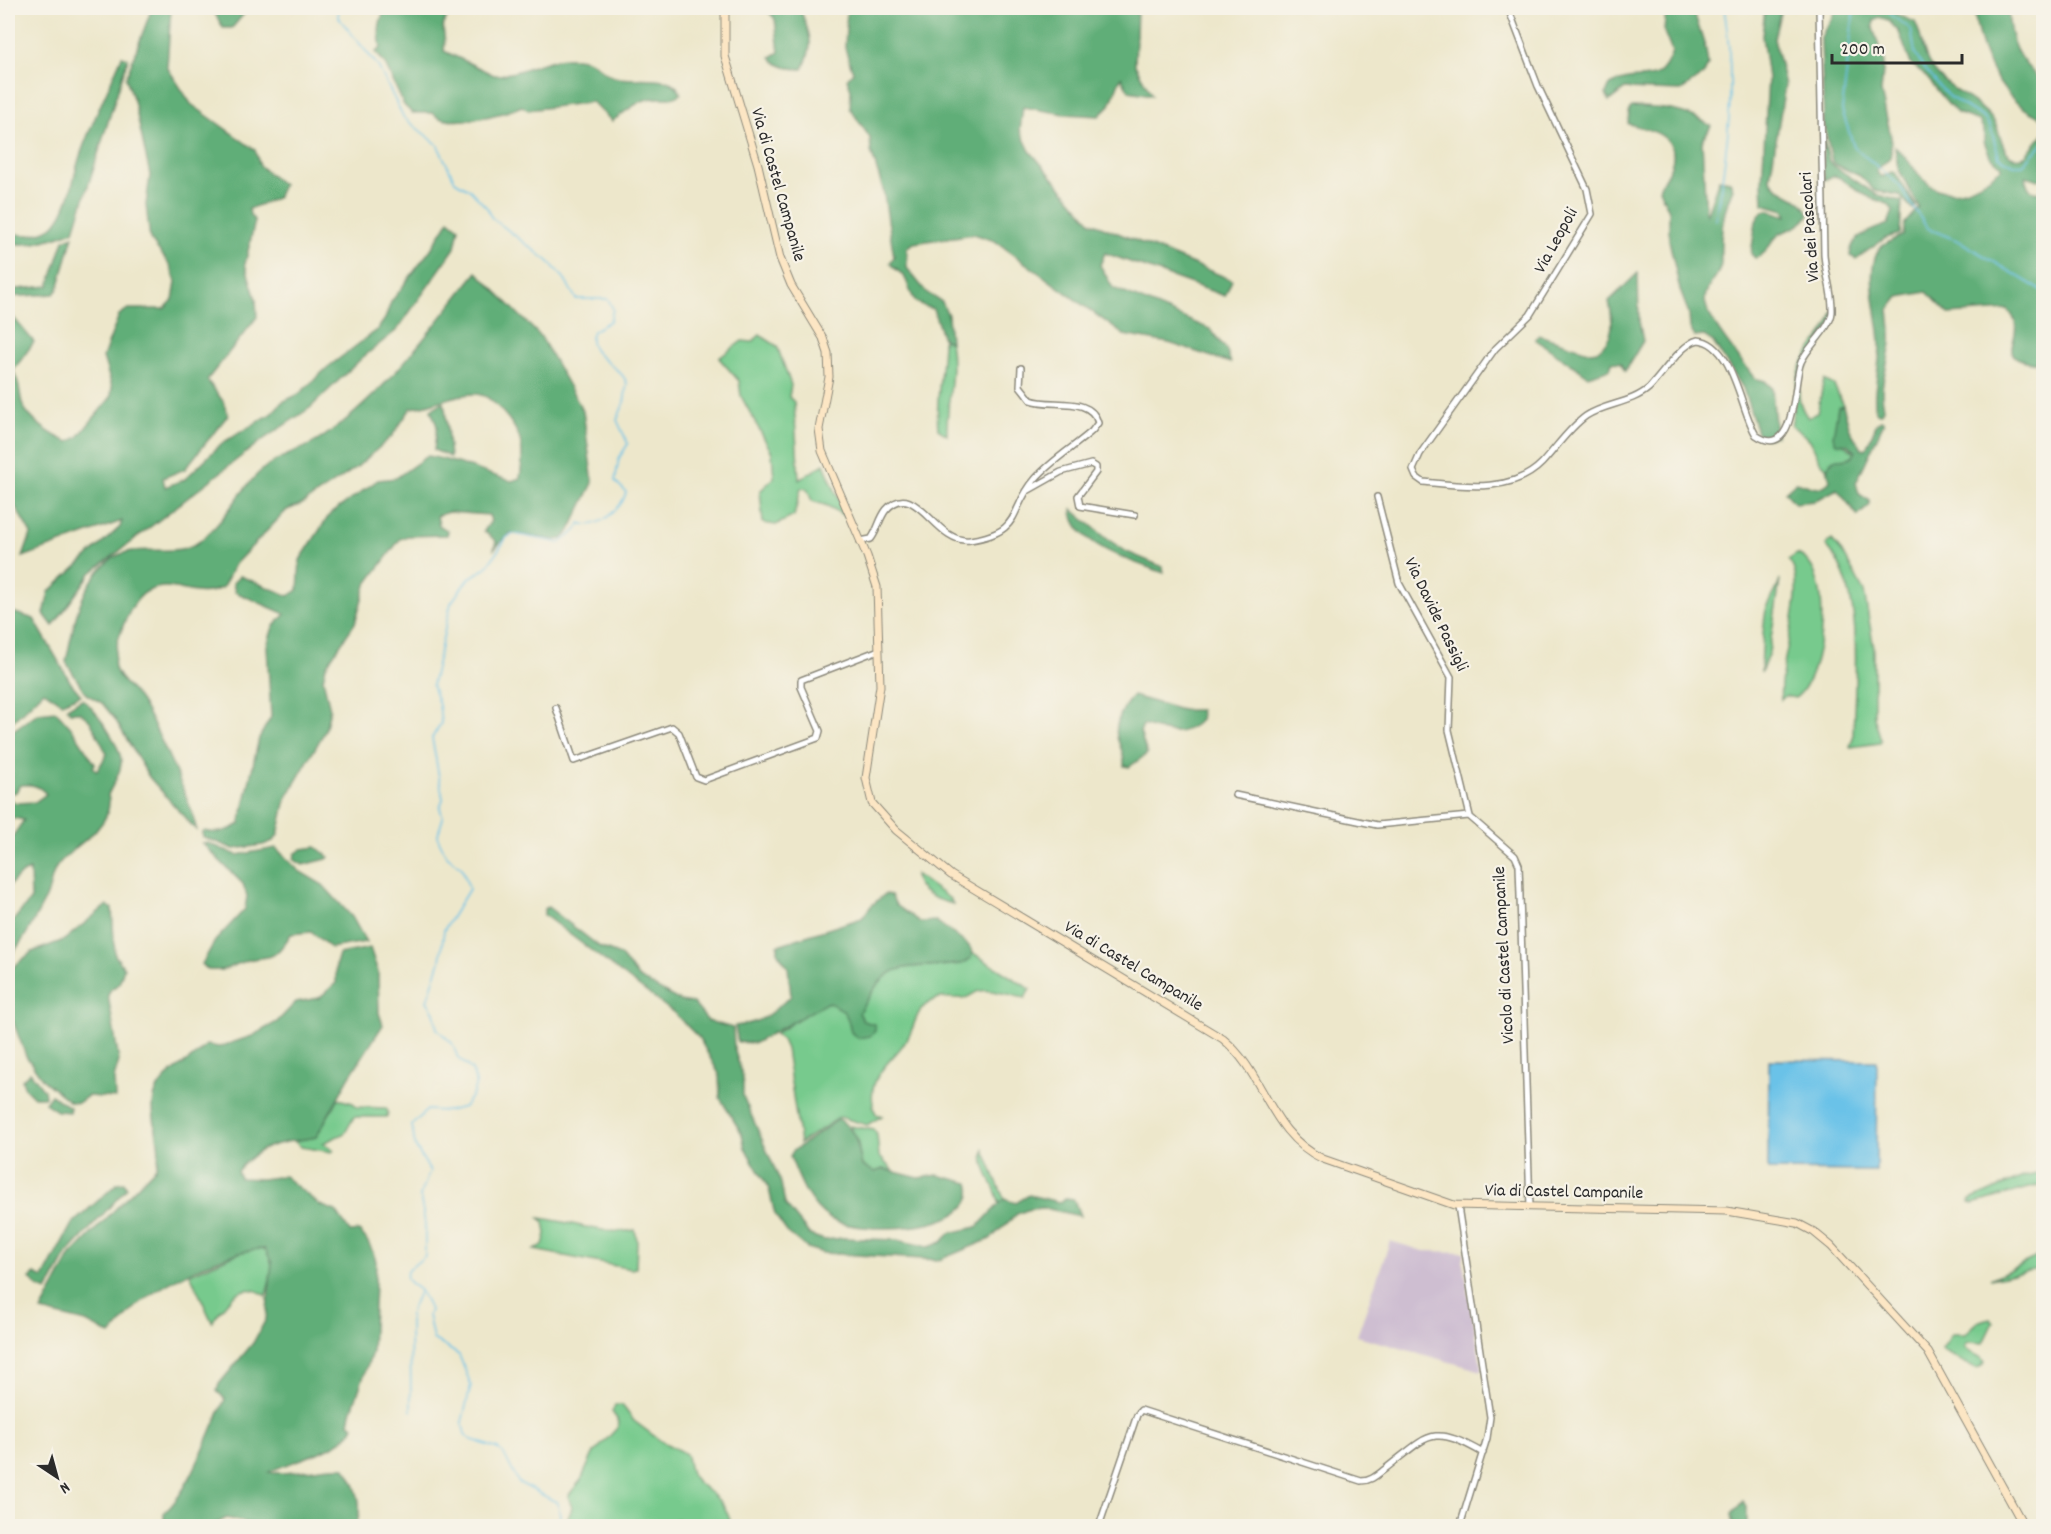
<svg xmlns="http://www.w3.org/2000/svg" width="2051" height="1534" font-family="Dekko,sans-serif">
<rect width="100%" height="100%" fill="#f7f3e8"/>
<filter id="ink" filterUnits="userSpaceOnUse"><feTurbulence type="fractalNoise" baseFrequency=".0167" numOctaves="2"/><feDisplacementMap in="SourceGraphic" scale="12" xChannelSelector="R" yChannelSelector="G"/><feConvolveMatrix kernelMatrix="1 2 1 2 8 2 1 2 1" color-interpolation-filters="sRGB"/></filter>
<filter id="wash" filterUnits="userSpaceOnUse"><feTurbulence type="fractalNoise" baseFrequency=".008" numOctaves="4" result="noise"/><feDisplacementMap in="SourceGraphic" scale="24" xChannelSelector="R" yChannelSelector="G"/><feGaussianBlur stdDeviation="1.35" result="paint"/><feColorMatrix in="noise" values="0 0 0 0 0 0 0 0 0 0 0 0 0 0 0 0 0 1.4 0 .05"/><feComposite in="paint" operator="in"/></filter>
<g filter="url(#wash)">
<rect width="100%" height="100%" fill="#ede7cb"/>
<!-- industrial -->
<path fill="#cebed1" d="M1390 1241 1424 1251 1465 1252 1463 1260 1482 1371 1357 1336Z"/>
<!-- green -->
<path fill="#77ca8d" stroke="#517a5c" stroke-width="1.5" d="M1833 312 1836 313C1827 347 1779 380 1808 418L1817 413 1824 380 1834 385 1843 405 1838 407 1834 437 1855 453 1848 459 1832 460 1827 468 1820 461 1810 440 1791 425C1796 407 1794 387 1800 369 1808 347 1828 335 1833 312Z
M760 335 777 346 791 385 789 397 794 402 799 480 824 464 846 517 828 506 812 501 807 489 801 488 794 516 776 525 763 523 760 491 774 478 772 453 741 396 739 381 719 358 742 341 752 342Z
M943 339 950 342C956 375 946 403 947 435L938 429C935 399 943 369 943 339Z
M1832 540 1843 553 1864 592 1874 648V717L1881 740 1880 743 1850 747 1853 738C1854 682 1867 590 1826 545Z
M1797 554C1836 568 1824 679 1795 698L1785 696 1781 700C1776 667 1812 583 1788 560Z
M1780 580 1769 652 1761 673C1762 652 1762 631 1766 610 1769 601 1777 592 1780 580Z
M915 874 950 899 953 904C937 900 915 893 915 874Z
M973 953 1030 989 1025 998C1015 996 988 988 980 991 973 992 970 998 963 998 951 999 943 995 932 1001 917 1008 916 1021 910 1034 899 1059 860 1074 876 1114L882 1116 867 1125 840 1117 800 1143 786 1049 782 1040 775 1034 822 1003C841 999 849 1016 851 1032L858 1038 863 1021 859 1012C869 997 880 974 900 969 918 964 948 968 964 963 969 961 971 957 973 953Z
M338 1099 353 1103 357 1107 386 1108 388 1112 387 1117H354L345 1133 323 1143 334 1150 332 1152 301 1147 294 1141 316 1137Z
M850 1126 874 1130 877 1135 879 1156 893 1171 883 1169 875 1172 862 1166 857 1139Z
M984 1150 1004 1199 999 1204C997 1185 980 1171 984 1150Z
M2043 1173V1184L1974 1204 1969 1203 1970 1200 2023 1177Z
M539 1218C571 1221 604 1236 635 1230L637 1240 636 1268 631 1269 534 1250 543 1245 546 1234 544 1222Z
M248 1249H266C277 1262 269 1281 266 1296 241 1277 226 1303 212 1322L190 1274Z
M2043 1254V1268L1990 1279Z
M1990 1318 1993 1322 1983 1343 1968 1342 1965 1346C1970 1355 1980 1354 1985 1362L1980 1367 1975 1368 1944 1352 1942 1349 1952 1334H1965L1978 1322Z
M615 1405H622L634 1421 661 1441 686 1454C689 1461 688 1470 693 1477 709 1496 720 1493 730 1520L725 1526H684L677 1519 652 1526H565L572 1508 568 1496 581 1480 593 1454 618 1427 619 1422 612 1412Z"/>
<!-- forest -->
<path fill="#61ae78" stroke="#466c52" stroke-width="1.5" d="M152 8H171L167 67 191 104 255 150 260 166 283 185 277 198 249 209 250 215 255 221 245 264 256 299 257 317 207 380 223 401 228 415 185 469 163 478 165 487 185 479 222 443 271 414 282 402 299 394 328 367 377 330 385 319 391 302 431 249 449 220 459 228 455 248 397 330 362 358 310 408 261 441 91 573 53 626 44 614 49 592 120 527 122 521 23 557 31 534 8 494V311L34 342 13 371C20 382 19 391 22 403 27 419 54 437 69 442L78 437 111 397 112 387 103 357 119 315 128 309H164L173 300 176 282 170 265 150 239 146 205 150 175 134 101 126 78Z
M212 8H249L232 28H223Z
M386 8H458C433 26 448 29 444 51L494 75C519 75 541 60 565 58 600 55 598 75 619 78 637 81 674 72 681 94 670 102 658 95 645 100 633 104 623 114 612 121L592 102 528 110 522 106C504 114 446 130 433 113H412L404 105 385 64 376 52 381 48C378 32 378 22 386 8Z
M765 8H800C809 35 816 40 803 69 792 69 777 67 771 57L779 52 775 19Z
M847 8H1137L1135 65 1152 95 1129 91 1121 77 1110 105 1099 116 1064 114 1023 107 1020 130 1030 151 1091 222 1232 280 1225 296 1105 253 1100 265 1113 288 1210 329 1226 349 1231 363 1169 343 1124 335 995 241 974 234 914 243 907 248V268L927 293 942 302 948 315 950 342 943 339 933 309C911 303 914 299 906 280 903 273 894 269 890 263L894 257 883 189 871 151 870 138 850 108 851 89 847 79 853 72 845 48Z
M1666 8H1696L1695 15 1706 50 1708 65 1704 74 1680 91 1625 89 1609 101 1606 94 1610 85C1641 69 1658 92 1672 52L1664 32Z
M1765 8H1781L1774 39 1785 85 1770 178C1778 196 1803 194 1809 215 1800 228 1792 227 1780 234 1770 240 1768 255 1755 258L1751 254 1756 221 1761 213 1767 210 1787 216 1784 210 1763 204 1762 183 1768 78 1762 36Z
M1835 8H1892L1896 14 1915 22C1922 35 1922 53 1930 65 1947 91 1976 98 1993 120 2003 132 2000 165 2025 156L2043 134V177L2039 180 2025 176C2027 187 2029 192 2041 193L2043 181V363C1983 360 2033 336 2008 310L1949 314 1927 292 1899 297 1889 310C1890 321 1892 333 1891 343 1888 367 1878 384 1884 408L1880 414 1876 413C1872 389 1880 368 1880 344 1880 319 1865 278 1877 253 1881 243 1895 240 1903 235L1905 223 1919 207 1898 168 1895 147C1908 158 1913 169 1924 180 1948 204 1978 187 2001 169V166L1990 156 1984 141V130L1979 121 1957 113 1948 103 1923 73 1911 64 1899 32 1888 20 1879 17 1874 20 1873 28 1884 61 1881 92 1891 137V157L1877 170 1878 174 1882 177 1891 172 1895 173 1916 206 1913 209 1899 195 1875 191 1860 176 1836 165 1832 161 1824 124 1821 38C1825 26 1834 20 1835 8Z
M1974 8H2008C2009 43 2017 59 2043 82V118C1999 102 1978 51 1974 8Z
M122 56 128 58 74 231C56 237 26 250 8 241V230C20 238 44 236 55 224 72 204 73 173 82 150 94 118 109 87 122 56Z
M1632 107C1661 107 1688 110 1711 126L1702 141 1706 216 1719 179 1730 181 1733 189C1723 210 1720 238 1721 261 1722 275 1705 285 1705 299 1705 319 1742 360 1754 378L1765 381 1772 388 1776 436 1767 438 1758 435 1743 388 1713 342 1704 336 1695 337 1690 328 1689 314 1680 290 1669 240V211L1659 189C1662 180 1669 173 1672 163 1680 135 1648 129 1628 124L1629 110Z
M1822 132 1829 161 1834 166 1877 195 1902 201 1900 234 1886 238 1856 259 1850 256C1850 236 1872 230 1888 224L1893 211 1889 205 1865 195 1840 178 1835 176 1824 180Z
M73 236 58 289 54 294 8 297V290L49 286 64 240Z
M477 272 541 337 583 411 593 483 569 532 562 539 555 540 510 533 494 549 496 541 484 531 491 521 489 515 448 512 437 516 439 525 448 531 447 535 408 536 400 539 366 585 355 623 326 666 323 679 330 709 325 731 286 799 278 835 273 841 263 845 234 849 203 837 202 833 205 831C218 835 229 831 240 824L259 738 271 717 267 646 273 627 285 614 235 592 233 583 240 576 289 596 298 590 300 560 330 514 378 480 396 478 427 456C457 460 483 473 512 481L520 478C525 446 522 433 501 410 492 401 487 394 474 394 451 394 433 406 411 408L392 436 356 468 302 504 287 510 235 564 223 587C194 603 175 578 148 591 130 599 111 649 115 668 118 680 133 690 140 700 152 719 196 811 196 830L149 777 115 719 102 703 86 694 66 662C74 624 78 588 109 561 133 540 172 559 197 543 225 524 238 490 263 469 281 454 304 451 323 437 385 395 430 330 477 272Z
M1638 273 1639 321 1643 341 1625 371 1620 363 1612 362 1610 369 1588 376 1535 339 1539 335 1591 352 1597 351C1616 337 1613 321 1609 301Z
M443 402 445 407 450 457 434 450 437 426 431 410Z
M1843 405 1850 430 1861 448 1866 449 1877 423 1881 420 1884 422 1856 483 1859 494 1870 501V505L1858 516 1837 489 1815 501 1795 503 1785 492 1796 482C1810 485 1818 494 1830 481L1827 468C1838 452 1839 463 1853 456L1855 452 1847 444 1836 443 1833 437 1838 407Z
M1072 509 1106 538 1127 552 1163 567 1164 573C1136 563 1072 545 1072 509Z
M9 611 34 619 71 683 81 695 62 703 44 691 8 726Z
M1133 696 1182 710H1200C1202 718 1200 722 1193 726 1177 738 1161 730 1143 725L1140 732 1147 754 1129 767 1124 766C1125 754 1120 748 1117 737 1114 723 1124 705 1133 696Z
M82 699C95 708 123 748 121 764 120 775 112 785 108 795 116 828 73 844 57 866 50 876 51 890 45 900 34 920 24 942 8 958V927L31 899 30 870 22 873 8 887V843L24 820 8 817V797L16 803 35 802 46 794C39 785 31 784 20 785L16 792 8 794V734L38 713 56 711 73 730 95 764 93 767 97 771 107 754 90 721 80 712H70L67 708Z
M202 843H208L237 855 276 848 299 871 323 885 352 917 366 942 331 948 311 932 291 934C269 969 268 951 240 963 225 969 225 971 208 970L202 964 215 941 245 909 247 896 243 884Z
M316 847 329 857 327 859 303 865 294 860 295 854 302 849Z
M885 894 891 895 896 905 920 922 936 921 969 946 973 953C971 957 969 961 964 963 950 967 917 964 900 969 880 974 869 997 859 1012L863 1021 874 1024 875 1031 870 1036 858 1038 851 1032C848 1014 844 1009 828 1002L755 1043 738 1042 735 1026C765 1022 769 1014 791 996L788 967 778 953V945L862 918 871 906Z
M107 905 112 909 115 955 124 968 119 984 111 989 108 995 119 1061 114 1078 115 1098 88 1096 78 1103 70 1102 43 1080 26 1056 8 1008V971L32 952 64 940Z
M548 907 600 947 620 955 639 978 680 1001 693 1003 708 1021 733 1028 734 1048 743 1078V1096L781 1183 785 1204 810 1235 824 1240 843 1238 897 1240 929 1247 942 1242 950 1233 977 1227 1004 1199 1016 1203 1029 1195 1059 1202 1066 1199 1074 1200 1080 1216 1044 1208 1030 1209 1017 1214 990 1239 939 1260 823 1253 807 1248 787 1232 775 1215 769 1189 745 1148 742 1134 720 1098 719 1074 699 1038 674 1013 544 915V909Z
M370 948 378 972 379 1013 383 1025 350 1076 316 1137C280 1144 263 1141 237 1171L240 1178 262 1179 284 1176 320 1205 336 1211 350 1232 359 1231C367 1238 373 1251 376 1261L372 1352 351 1413 349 1423 354 1426C346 1449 290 1461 269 1472 294 1476 318 1465 344 1467 356 1482 365 1508 355 1526H253L252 1524 227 1518 211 1526H164V1513C191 1490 209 1432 225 1399L217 1391 219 1384 253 1343 266 1319 272 1263 265 1249C230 1249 166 1281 139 1304 129 1313 120 1325 111 1335L86 1322 41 1311 71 1255 156 1167C167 1138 139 1107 163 1081 176 1066 194 1060 206 1045L219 1047 252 1036 277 1022 296 1002 319 998 336 983V964L339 954Z
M30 1072 44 1090 45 1097H34L25 1088 22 1080Z
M51 1095 70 1107 69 1112 57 1111 45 1103Z
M839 1119C857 1131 858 1147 862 1166L875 1172 883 1169 919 1178 938 1175 969 1183C985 1233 857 1236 829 1218 808 1204 799 1179 790 1156L793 1151Z
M124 1182 127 1188 68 1253 47 1291 37 1287 30 1278 35 1274 43 1278 72 1224 118 1183Z
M1743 1502 1747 1509V1526H1734L1732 1514Z"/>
<!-- water -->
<path fill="#6bc2e8" stroke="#4b768a" stroke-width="1.5" d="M1769 1060 1877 1061 1876 1171 1768 1170Z"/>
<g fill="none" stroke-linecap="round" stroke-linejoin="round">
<!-- stream -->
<path stroke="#6bc2e8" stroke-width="1.5" d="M339 8 338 17 378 66 404 118 437 144 455 181 470 190 488 209 491 217 548 261 564 278 576 299H608L613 309 610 321 593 331C581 356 622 364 627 384L624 403 617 420 628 444 619 458 615 481 626 492C623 508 597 531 580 523L576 531 560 543 514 534 507 537 487 567 468 579 451 603 432 685 439 705 441 723 432 738 443 799 440 808 443 818 438 834 439 841 447 856 462 868 469 889 444 930 440 961 427 1001 434 1012 437 1029 452 1043 458 1058 472 1070 476 1083 473 1094 464 1107 448 1111 427 1110 412 1125 415 1146 430 1171 420 1196 425 1223V1256L407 1271C404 1283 413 1283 420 1291 425 1296 427 1304 430 1310L428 1315 433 1339 459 1355 471 1385 462 1422 465 1434 470 1439 498 1449 504 1454 518 1482 558 1503 560 1516 556 1526
M1854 8 1842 110 1854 147 1899 185 1927 228 1961 242 2044 292
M1887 8 1892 16 1911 29 1915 53 1920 63 1948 96 1984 118 1990 126 1999 157 2014 165H2023L2044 142
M1715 220C1729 149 1736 79 1724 8
M411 1311 420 1290
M410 1314 411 1411"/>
</g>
</g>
<g filter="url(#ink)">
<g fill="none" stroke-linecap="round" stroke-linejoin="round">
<!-- street casing -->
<g stroke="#8c897b" stroke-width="8">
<path id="street" d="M1508 8 1538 86 1587 189 1592 214 1530 315 1495 349 1420 454 1413 470 1416 477 1423 482C1461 486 1512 494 1542 463 1556 448 1569 428 1586 416 1605 403 1631 404 1649 388 1662 375 1681 344 1698 340 1734 343 1741 413 1756 435 1797 463 1793 379 1801 362 1808 346 1831 328 1832 312 1833 292 1825 274 1824 254 1822 172 1820 90 1819 8
M1029 490 1061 472 1091 464 1096 467V472L1078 496 1080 506 1135 515
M1377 497 1399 583 1451 677 1449 730 1470 816
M860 541 871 539C878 530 879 519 886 510 916 476 935 545 970 540 1025 531 1007 511 1036 478 1052 460 1074 447 1092 431L1098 423C1091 395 1051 408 1031 400L1020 386 1021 368
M556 708 574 761 672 727 679 733 696 777 704 780 818 738 820 731 801 687V680L879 650
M1235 795 1377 825 1469 816 1515 856 1519 865 1530 1207
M1458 1206 1490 1417 1487 1438 1460 1526
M1099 1526 1137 1415 1141 1410 1361 1481C1371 1481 1377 1475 1385 1469 1429 1435 1431 1423 1483 1453"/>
</g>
<!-- secondary casing -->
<g stroke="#8c897b" stroke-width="9">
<path id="secondary" d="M725 8V56L758 165 780 258 791 285 823 338 828 353 829 377 819 429 822 451 867 556 877 587 880 686 866 778 872 803 896 830 951 875 1223 1039C1266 1074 1268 1133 1323 1159L1454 1205 1727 1211 1797 1223 1814 1232 1831 1246 1928 1352 2024 1526"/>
</g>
<!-- street -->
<use href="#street" stroke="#fff" stroke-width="5"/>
<!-- secondary -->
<use href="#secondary" stroke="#fce6c4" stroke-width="7"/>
</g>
</g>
<g text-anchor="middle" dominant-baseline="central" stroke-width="4.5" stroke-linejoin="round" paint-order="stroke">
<!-- street labels -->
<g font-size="18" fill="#2b2b2b" stroke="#f7f3e8">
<text transform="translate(777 185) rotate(74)">Via di Castel Campanile</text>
<text transform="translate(1811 227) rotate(-94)">Via dei Pascolari</text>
<text transform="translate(1557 241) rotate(-61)">Via Leopoli</text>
<text transform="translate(1435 615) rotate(64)">Via Davide Passigli</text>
<text transform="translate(1505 955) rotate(-93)">Vicolo di Castel Campanile</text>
<text transform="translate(1133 967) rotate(31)">Via di Castel Campanile</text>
<text transform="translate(1564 1193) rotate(1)">Via di Castel Campanile</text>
</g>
</g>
<!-- margin -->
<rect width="2051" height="1534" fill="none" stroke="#f7f3e8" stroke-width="30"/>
<!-- north arrow -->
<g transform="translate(57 1477) rotate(144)" stroke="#f7f3e8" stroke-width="4.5" paint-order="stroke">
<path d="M0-4.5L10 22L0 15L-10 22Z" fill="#2b2b2b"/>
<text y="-9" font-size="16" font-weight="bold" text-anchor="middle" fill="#2b2b2b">N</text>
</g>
<!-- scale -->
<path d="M1832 54v9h130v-9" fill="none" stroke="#2b2b2b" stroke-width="3"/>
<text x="1841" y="54" font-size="18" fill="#2b2b2b" stroke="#f7f3e8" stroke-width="4.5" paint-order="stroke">200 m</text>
</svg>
